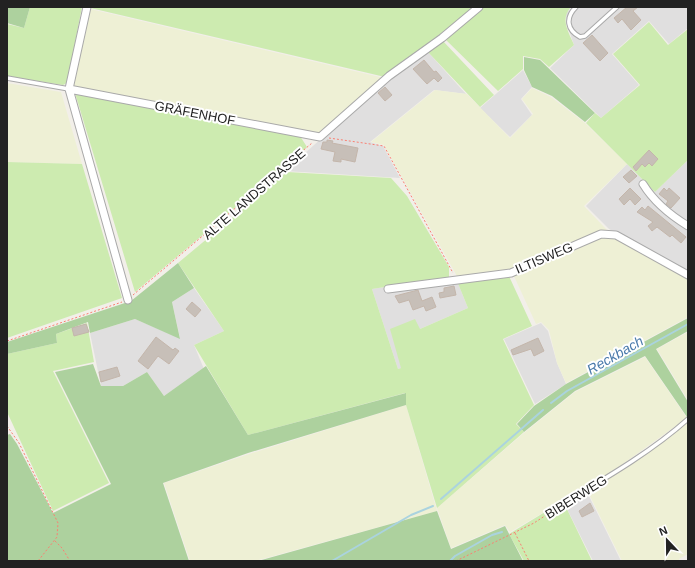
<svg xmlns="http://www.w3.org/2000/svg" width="695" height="568" font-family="Arial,sans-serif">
<rect width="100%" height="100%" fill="#f2efe9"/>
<!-- residential -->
<path fill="#e0dfdf" d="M572 7H688V28L669 44 649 21 612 54 639 85 601 118 550 68 574 45 566 22V13Z
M427 51 466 94 434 90 370 142 383 146 400 178 285 171 390 77Z
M523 70 532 87 521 99 532 115 510 137 480 108Z
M688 160V273L609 229 586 206 627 164 655 192Z
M449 277 457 281 468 308 420 329 401 368 398 369 372 289Z
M194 288 224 331 194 345 204 369 164 396 147 372 123 386H101L90 333 135 319 180 338 172 302Z
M541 323 548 331 557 363 566 384 535 404 504 339Z
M587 492 621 561H593L565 505Z"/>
<!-- farmland -->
<path fill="#eef0d5" d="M86 8 384 78 320 134 75 88 72 83Z
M7 83 61 92 82 164 7 162Z
M532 88 551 97 585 123 627 164 584 206 607 230 508 271 458 278 384 145 371 142 435 90 467 94 510 138 533 114 522 99Z
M598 237H613L688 279V317L566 383 557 363 549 330 541 322 536 324 513 274Z
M688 332V400L657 349Z
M645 357 687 418 606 476 510 532 505 525 451 548 437 508 524 433 575 392Z
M406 405 437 511 255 561H190L164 483 249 454Z
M688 420V554L679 559 680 561H622L588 492 671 434Z"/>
<!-- grass -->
<path fill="#cdebb0" d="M30 7H82L67 83 63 85 7 76V24L24 28Z
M86 7H476L385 77Z
M480 7H571C560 19 568 31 574 45L549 67 540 59 523 56V69L498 91 445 39Z
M649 22 668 45 688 29V160L655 192 586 123 595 113 601 118 640 85 613 54Z
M442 40 494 95 480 107 427 51Z
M75 93 300 136 307 147 135 292Z
M7 162 82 164 122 298 7 338Z
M287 172 391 178 407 196 449 267V277L372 289 398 369 401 368 390 329 415 319 420 329 468 308 457 281 508 274 532 326 503 339 534 405 516 424 524 432 437 508 406 405 405 393 248 435 194 345 224 331 178 263Z
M87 323 94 362 53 371 109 483 53 511 7 412V354L57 343 56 334Z
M563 501 592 561H524L509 534Z"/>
<!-- forest -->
<path fill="#add19e" d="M7 7H30L24 28 7 23Z
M524 57 540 60 595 113 585 122 552 96 532 87 524 70Z
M178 263 194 288 172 302 180 339 135 319 90 333 88 322 56 334 57 343 7 354V342L131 301Z
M688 318V331L656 349 688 402 687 417 645 356 575 391 524 432 517 424 534 406 566 384Z
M93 364 101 386H123L147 372 164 396 206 366 248 435 406 393V405L248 453 163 483 189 561H7V435L10 434 17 444 53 513 111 484 55 372Z
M437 511 451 549 505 526 523 561H258Z"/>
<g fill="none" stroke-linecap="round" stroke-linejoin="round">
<!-- stream -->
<path stroke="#aad3df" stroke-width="2" d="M551 403 567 391 688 324
M441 499 543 410
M332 561 411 515 433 506
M450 561 455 556 492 535 502 532"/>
</g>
<!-- building -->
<path fill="#c7bfb8" stroke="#c4b6ab" d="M627 7H638L633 11 641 20 631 30 622 19 618 23 614 18Z
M592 35 608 53 600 61 583 43Z
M424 60 434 72 436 71 442 78 438 82 434 78 427 84 413 69Z
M385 87 392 95 385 101 378 93Z
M327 140 333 141 332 143 358 148 355 162 341 159V162L333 161 335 152 321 149 323 142H327Z
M649 150 658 159 652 166 649 163 645 167 642 164 636 171 633 167Z
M631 170 637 176 629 183 623 177Z
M630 188 641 199 635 205 630 199 624 205 619 199Z
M664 188 667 191 669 188 680 198 671 208 666 204 668 201 659 194Z
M648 206 686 237 681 243 672 235 670 237 657 227 652 231 648 226 653 222 637 212 642 207 645 210Z
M454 286 456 295 440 298 439 293 444 292V288Z
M418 290 422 301 432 297 436 307 426 311 424 306 413 310 409 300 399 303 395 296Z
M192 302 201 310 195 317 186 309Z
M86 324 89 332 74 336 72 328Z
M156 337 173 350 175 348 179 351 169 364 158 356 148 369 138 361Z
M538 338 544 351 534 356 531 349 513 355 511 350Z
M117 367 120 376 101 382 99 372Z
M590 503 594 511 582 517 579 511Z"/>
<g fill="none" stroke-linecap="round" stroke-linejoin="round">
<!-- lane casing -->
<g stroke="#a9a9a9" stroke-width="5.5">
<path id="lane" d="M576 7C565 18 567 30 580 37L585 36 617 7
M7 78 69 89
M564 503C606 478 651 452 688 419"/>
</g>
<!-- street casing -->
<g stroke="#a9a9a9" stroke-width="9">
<path id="street" d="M87 7 69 89 128 300
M69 89 320 137 389 76 442 38 479 7
M643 184C654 202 670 215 688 226
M388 289 511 273 601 234 616 235 688 275"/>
</g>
<!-- path -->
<path stroke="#fa8072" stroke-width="1" stroke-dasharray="2 2" stroke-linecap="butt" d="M329 138 384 146 453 273
M133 295 312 143
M7 341 122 302
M7 426 19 443 58 523 57 537 38 561
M515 533 529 561
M55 541 62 548 70 561
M456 561 534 523 560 506"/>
<!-- lane -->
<use href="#lane" stroke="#fff" stroke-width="3.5"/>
<!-- street -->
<use href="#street" stroke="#fff" stroke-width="7"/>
</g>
<g text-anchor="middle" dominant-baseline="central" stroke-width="4" stroke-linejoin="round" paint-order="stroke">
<!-- street labels -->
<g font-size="13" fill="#222" stroke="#fff">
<text transform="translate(195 113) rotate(11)">GRÄFENHOF</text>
<text transform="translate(254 194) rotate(-41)">ALTE LANDSTRASSE</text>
<text transform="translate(544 258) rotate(-23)">ILTISWEG</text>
<text transform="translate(576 497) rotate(-32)">BIBERWEG</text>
</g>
<!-- water labels -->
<g font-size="14" font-style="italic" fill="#4a7aab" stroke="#fff">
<text transform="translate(615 355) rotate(-30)">Reckbach</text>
</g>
</g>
<!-- border -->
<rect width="695" height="568" fill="none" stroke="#222222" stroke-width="16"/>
<!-- north arrow -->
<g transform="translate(667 540) rotate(338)" stroke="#ffffff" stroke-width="3" paint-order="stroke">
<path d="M0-3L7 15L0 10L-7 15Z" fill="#222222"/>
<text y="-6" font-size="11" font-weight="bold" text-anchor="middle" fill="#222222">N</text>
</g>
</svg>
